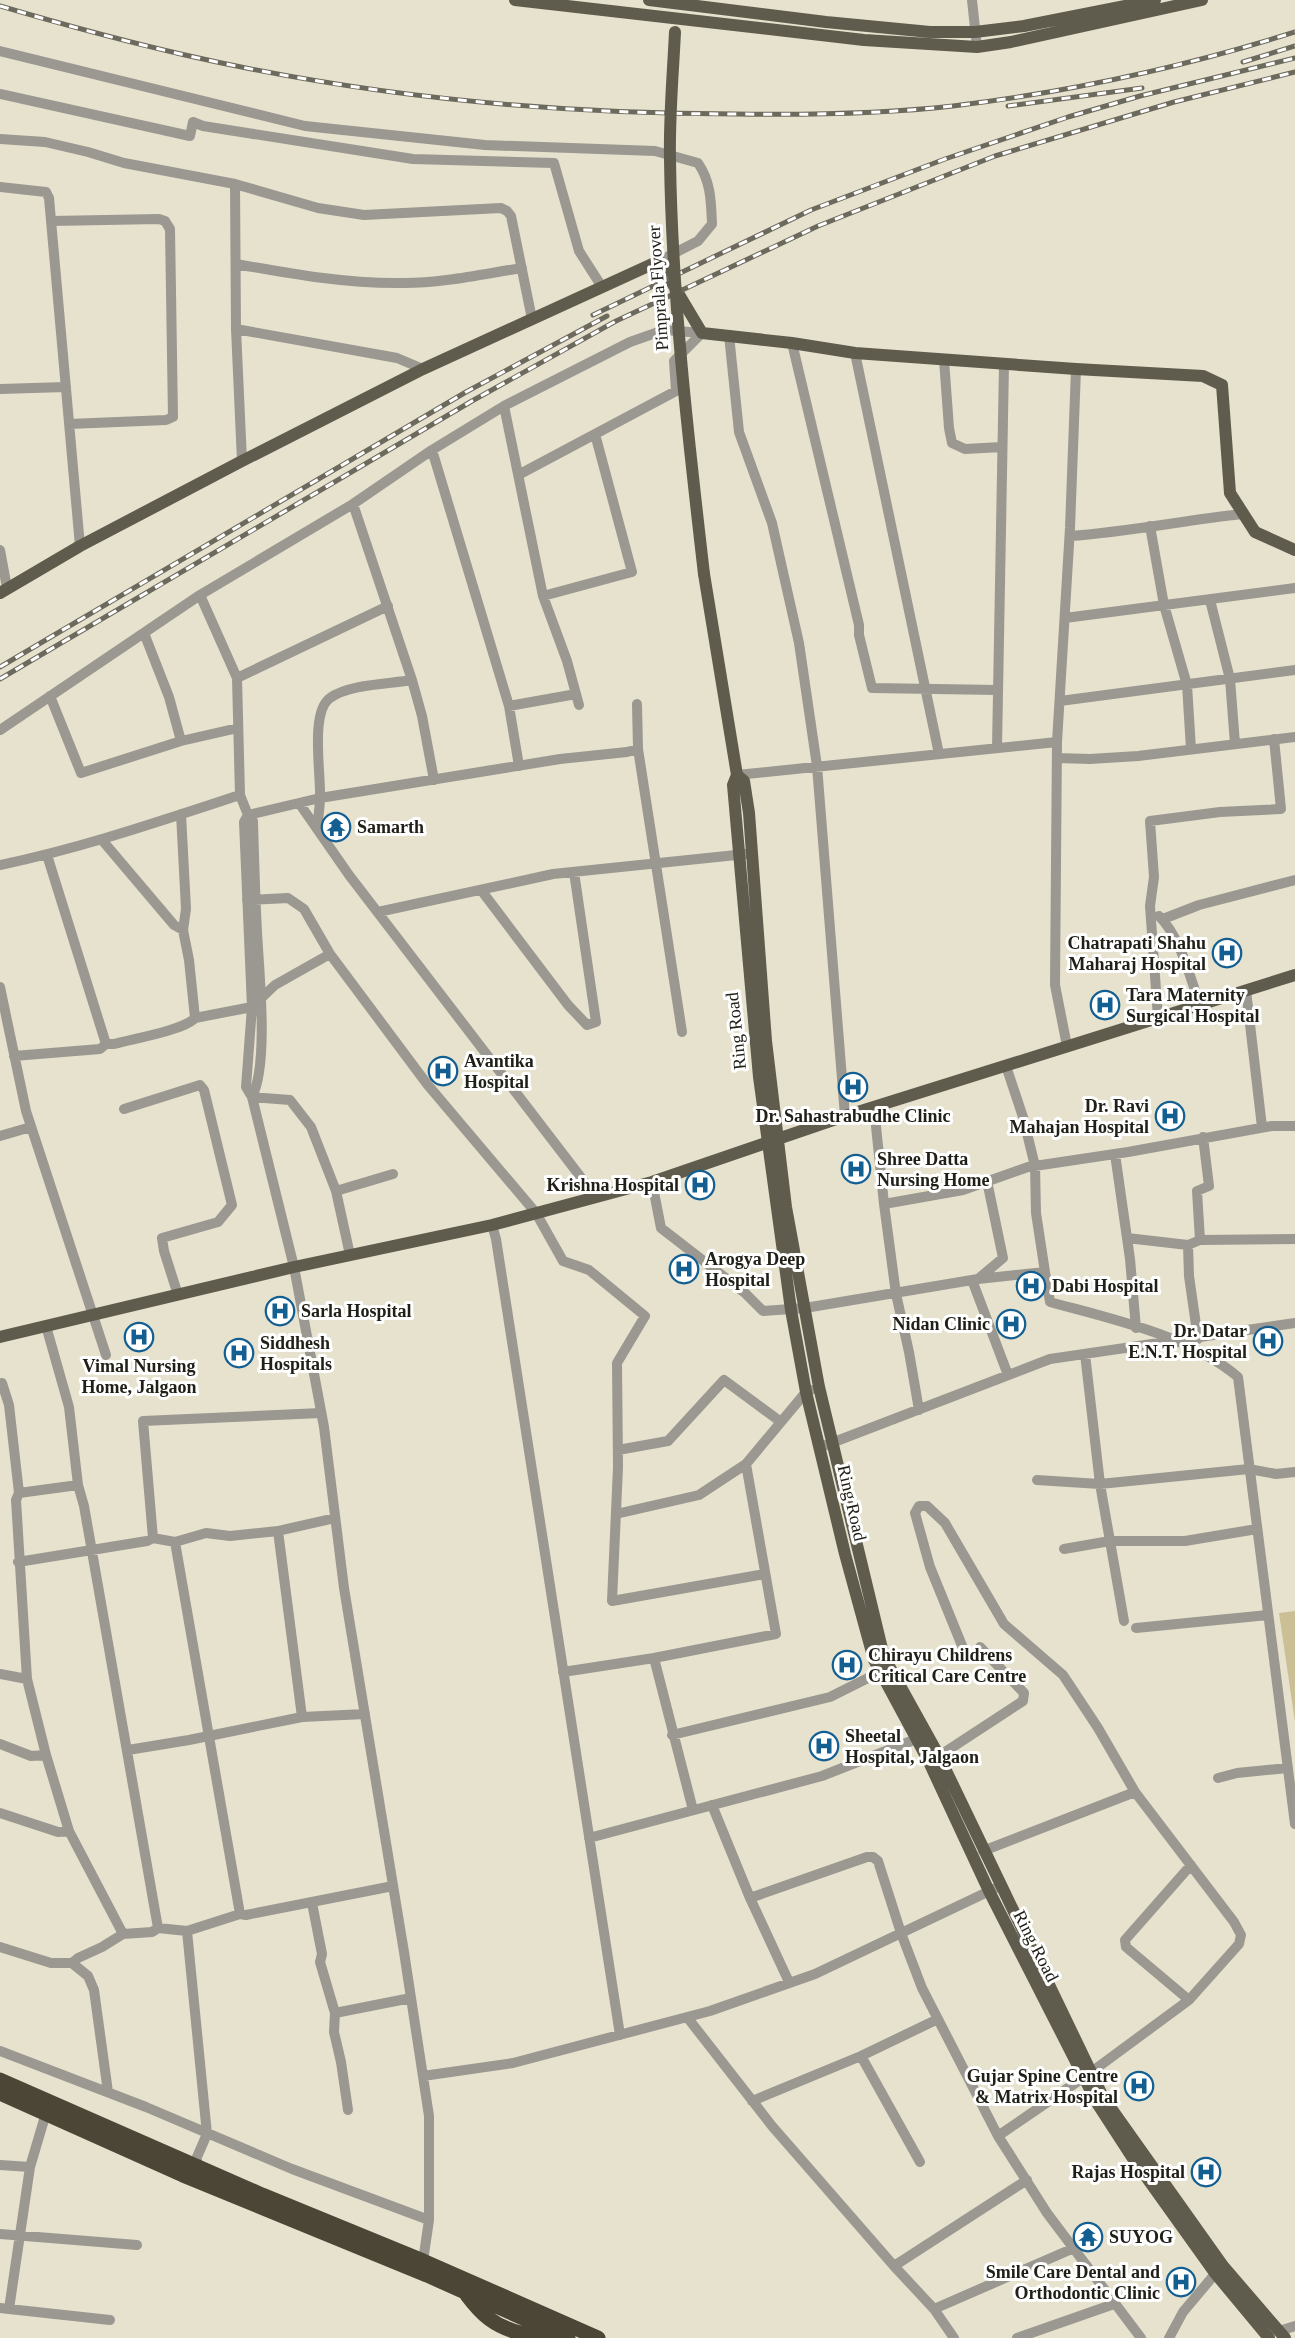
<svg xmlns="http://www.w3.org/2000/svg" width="1295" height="2338" font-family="'Times New Roman',serif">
<rect width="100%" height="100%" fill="#e7e2ce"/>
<!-- green -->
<path fill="#cbbf96" d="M1295 1611V1722L1279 1613Z"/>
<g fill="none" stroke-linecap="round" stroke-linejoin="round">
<!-- minor -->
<path stroke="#9a9890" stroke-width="10" d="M972 0 977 47
M0 51 305 126 485 145 655 151 698 163C711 182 711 201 712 224L698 241 659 261
M0 94 190 136 193 122 203 126 413 159 554 163 579 251 602 287
M0 139 45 142 88 152 124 163 235 184 318 208 364 215 501 208 507 211 511 216 532 319
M235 184 236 329 242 461
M0 187 46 192 49 198 80 546
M51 221 159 219 165 221 170 229 173 417 166 420 69 424
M236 264C292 274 347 284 404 283 443 283 483 274 522 268
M236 329 397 358 423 369
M729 335 739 432 772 523 799 643 817 766 845 1116
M792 343 859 625V635L872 688 998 690
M855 353 939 754
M944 360 949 428 952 443 965 449 1002 447
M0 389 66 387
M504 406 543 596 567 661 579 705
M432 450 509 706 519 766
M520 474 676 391 674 361 702 333
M353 504 412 680 422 716 434 780
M1150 526 1164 605 1187 685 1191 749
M1070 536C1128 532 1185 520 1243 514
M0 550 7 588
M200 595 237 678 240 795 248 815 253 821C254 858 255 895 257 932 259 972 269 1064 252 1097
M543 596 632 572 595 434
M1210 600 1230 679 1235 744
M1065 618 1295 588
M144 633 169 697 181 741
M237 678 388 606
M50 696 81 773 181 741 238 728
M1060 701 1295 670
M637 704 638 749 682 1032
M509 706 576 694
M0 730 200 595 353 504 432 450 504 406 630 342 664 330 702 333
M997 748 1004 364
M1057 758 1090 759 1138 756 1295 737
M737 775 1057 742
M299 803 349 875 596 1197
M181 814 186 909 183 930 189 960 195 1018
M317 829C318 818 320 807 320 797 321 773 310 712 330 698 349 684 389 684 412 680
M102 840 174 925 183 930
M47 855 106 1044
M0 865C82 848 160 821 240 795
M481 890 568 1005 587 1025 596 1022 574 872
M247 900 288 898 304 909 330 954 427 1084 536 1213 563 1261 589 1270 645 1316 617 1363 618 1467 612 1601 765 1574
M378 912 553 874 746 854
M1159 916C1181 938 1189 975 1200 1005
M1163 919 1199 905 1295 880
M0 987 26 1111 106 1355
M1246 990 1262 1127
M1158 1018 1150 906 1154 877 1150 821 1220 812 1281 809 1274 739
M1067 1046 1055 985 1057 742 1070 528 1076 369
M14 1056 100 1049 106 1044H114C132 1039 184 1030 195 1018L252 1007 275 985 330 954
M252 1097 290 1100 311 1127 336 1191 350 1255
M874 1107 884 1204 963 1190 1028 1167 1128 1152 1272 1126H1295
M124 1109 200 1085 204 1090 232 1205 218 1222 162 1238 164 1251 178 1295
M0 1136 31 1127
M1115 1154 1130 1259 1136 1328
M652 1182 661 1228 745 1293 763 1311 805 1308 978 1279 1045 1272 1036 1213 1035 1166 1023 1117 1006 1066
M336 1191 393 1174
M884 1204 896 1294 909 1352 919 1410
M492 1225 496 1239 620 2035
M1127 1238 1188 1245
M1200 1240 1295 1239
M1045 1272 1050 1302C1112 1319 1188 1335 1238 1377L1295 1824
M978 1279 1003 1258 987 1181
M972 1280 1008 1375
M46 1326 69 1407 78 1485 84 1506 158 1928
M1198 1339 1189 1276 1188 1245 1200 1240 1197 1191 1209 1186 1203 1137
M1085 1354 1100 1484 1124 1621
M2 1383 9 1405 19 1493 16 1500 27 1679 46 1755 69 1831 123 1934
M821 1447 1050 1359 1295 1323
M618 1450 668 1441 724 1380 781 1422
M1037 1480 1100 1484 1249 1469 1276 1474 1295 1472
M19 1493 78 1485
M616 1514 699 1495 746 1464
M278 1531 302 1717
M153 1538 143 1421 321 1413
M175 1542 240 1914
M1064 1549 1110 1541H1185L1257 1529
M18 1562 147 1541 153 1538 175 1542 206 1533 230 1536 278 1531 335 1518
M1136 1628 1268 1615
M965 1653 930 1567 915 1513 919 1506H927L945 1523 1004 1624 1063 1675 1098 1728 1135 1792 1234 1922 1241 1935 1239 1944 1189 2000 1090 2073 998 2136
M563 1672 654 1658
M0 1674 27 1679
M672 1735 830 1697 886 1669
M0 1744 31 1756 46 1755
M128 1750 189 1740 302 1717 365 1714
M939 1756 1023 1701 1024 1693 980 1647
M1218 1778 1237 1773 1288 1768
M712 1805 750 1898 867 1857H873L878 1861 901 1933 922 1988 998 2136 1047 2213 1141 2338
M693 1810 654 1658 776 1634 746 1464 806 1392 811 1390
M0 1813 58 1832 69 1831
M589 1838 822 1776 924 1736
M983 1851 1135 1792
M750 1898 789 1982
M312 1903 322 1954 320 1962 335 2013 334 2032 341 2062 348 2110
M187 1931 207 2134 197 2157V2171
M0 1947 51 1963H72L88 1976 94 1990 108 2092
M72 1963 78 1958 102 1947 123 1934 152 1932 158 1928 187 1931 240 1914 246 1915 393 1886
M1189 2000 1126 1947 1125 1940 1191 1865
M335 2013 411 1998
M687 2017 772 2126 894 2266 934 2309 954 2338
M0 2051 146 2107 292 2169 429 2220
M861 2056 920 2162
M423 2076 513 2063 710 2011 815 1974 1000 1886
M752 2101 861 2056 938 2019
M0 2165 30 2167 46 2113
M0 2234 137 2245
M423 2261 429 2220V2116L404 1952 344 1588 324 1427 294 1267 252 1097 246 1087 252 1007 244 822 248 815 320 798 560 759 627 752 638 749
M894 2266 1027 2180
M0 2308 9 2309 30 2167
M9 2309 110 2320
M934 2309 1074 2248
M1279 2331 1295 2326
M1017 2338 1114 2304
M1169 2338 1183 2312 1220 2268"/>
<!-- major -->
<path stroke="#605c4d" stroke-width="12" d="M515 0 864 40 977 47 1011 42 1202 0
M649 0 826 22 930 32H975L1024 26 1155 0
M704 574 737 775 733 785 759 1077 791 1310 806 1392 845 1554 874 1660 929 1762 989 1891 1097 2103 1132 2157 1215 2273 1269 2338
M0 593 80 546 242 461 423 369 659 261 702 333 792 343 855 353 1076 369 1203 376 1222 385 1230 493 1255 532 1295 550
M737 775 744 781 749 813 766 1041 786 1207 819 1387 884 1657 939 1756 1103 2097 1223 2266 1285 2338
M0 1337 294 1267 492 1225 652 1182 845 1116 1295 975"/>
<!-- highway -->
<path stroke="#4b4636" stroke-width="15" d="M0 2080 262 2195 423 2261 598 2338
M0 2093 183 2175 427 2275 568 2338
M467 2295C482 2315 494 2326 520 2333 527 2335 535 2336 543 2338"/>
<!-- rail casing -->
<g stroke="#6c695d" stroke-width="5">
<path id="rail" d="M0 6C61 24 123 41 185 55 365 96 551 114 736 114 808 115 882 114 953 106 1069 92 1184 67 1295 32
M1243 62 1295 46
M1008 106 1142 88
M593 315 811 210 945 159 1068 117 1140 96 1295 58
M0 667 466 392 607 316
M0 679 472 401 616 321 678 292 818 226 995 156 1174 102 1295 72"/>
</g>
<!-- rail -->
<use href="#rail" stroke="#fff" stroke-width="3" stroke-dasharray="9" stroke-linecap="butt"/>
<!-- major-bridge -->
<path stroke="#605c4d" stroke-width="12" d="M675 32C673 74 669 117 670 160 672 298 688 436 704 574"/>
</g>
<!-- icons -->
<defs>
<g id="temple-ring" transform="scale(1.5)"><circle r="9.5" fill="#fff" stroke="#135f92" stroke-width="1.5"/><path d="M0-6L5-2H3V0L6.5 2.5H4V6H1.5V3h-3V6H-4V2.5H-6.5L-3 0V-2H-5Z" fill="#135f92"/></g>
<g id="hospital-ring" transform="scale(1.5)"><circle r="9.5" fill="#fff" stroke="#135f92" stroke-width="1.5"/><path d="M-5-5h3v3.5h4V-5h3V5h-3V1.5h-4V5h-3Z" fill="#135f92"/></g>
</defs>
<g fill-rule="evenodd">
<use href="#temple-ring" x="336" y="827"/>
<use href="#hospital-ring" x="1227" y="953"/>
<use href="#hospital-ring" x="1105" y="1005"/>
<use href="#hospital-ring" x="443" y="1071"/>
<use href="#hospital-ring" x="853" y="1087"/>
<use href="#hospital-ring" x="1170" y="1116"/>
<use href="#hospital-ring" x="856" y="1169"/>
<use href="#hospital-ring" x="700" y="1185"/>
<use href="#hospital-ring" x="684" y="1269"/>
<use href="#hospital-ring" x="1031" y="1286"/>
<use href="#hospital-ring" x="280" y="1311"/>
<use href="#hospital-ring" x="1011" y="1324"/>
<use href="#hospital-ring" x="139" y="1337"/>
<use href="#hospital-ring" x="1268" y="1341"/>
<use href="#hospital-ring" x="239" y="1353"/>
<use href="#hospital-ring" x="847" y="1665"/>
<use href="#hospital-ring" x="824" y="1746"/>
<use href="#hospital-ring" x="1139" y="2086"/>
<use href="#hospital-ring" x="1206" y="2172"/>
<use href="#temple-ring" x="1088" y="2237"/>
<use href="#hospital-ring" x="1181" y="2282"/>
</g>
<g text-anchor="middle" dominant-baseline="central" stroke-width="6" stroke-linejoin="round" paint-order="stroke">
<!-- street labels -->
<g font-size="18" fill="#212018" stroke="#fff">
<text transform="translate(658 288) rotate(-94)">Pimprala Flyover</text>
<text transform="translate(736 1031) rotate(-96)">Ring Road</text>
<text transform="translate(852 1503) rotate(77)">Ring Road</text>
<text transform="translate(1036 1946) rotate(63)">Ring Road</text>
</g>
<!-- poi labels -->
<g font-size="18" font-weight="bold" fill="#212018" stroke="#fff" text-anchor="start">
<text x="357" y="827">Samarth</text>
<text x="1206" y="943" text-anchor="end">Chatrapati Shahu<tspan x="1206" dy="21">Maharaj Hospital</tspan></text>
<text x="1126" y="995">Tara Maternity<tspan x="1126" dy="21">Surgical Hospital</tspan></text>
<text x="464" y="1061">Avantika<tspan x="464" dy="21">Hospital</tspan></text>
<text x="1149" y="1106" text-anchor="end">Dr. Ravi<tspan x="1149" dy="21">Mahajan Hospital</tspan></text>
<text x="853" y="1116" text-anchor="middle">Dr. Sahastrabudhe Clinic</text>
<text x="877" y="1159">Shree Datta<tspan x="877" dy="21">Nursing Home</tspan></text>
<text x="679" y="1185" text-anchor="end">Krishna Hospital</text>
<text x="705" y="1259">Arogya Deep<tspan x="705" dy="21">Hospital</tspan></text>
<text x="1052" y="1286">Dabi Hospital</text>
<text x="301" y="1311">Sarla Hospital</text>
<text x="990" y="1324" text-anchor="end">Nidan Clinic</text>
<text x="1247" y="1331" text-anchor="end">Dr. Datar<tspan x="1247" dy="21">E.N.T. Hospital</tspan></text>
<text x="260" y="1343">Siddhesh<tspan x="260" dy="21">Hospitals</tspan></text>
<text x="139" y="1366" text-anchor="middle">Vimal Nursing<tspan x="139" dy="21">Home, Jalgaon</tspan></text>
<text x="868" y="1655">Chirayu Childrens<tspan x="868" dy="21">Critical Care Centre</tspan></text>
<text x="845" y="1736">Sheetal<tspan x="845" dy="21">Hospital, Jalgaon</tspan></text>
<text x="1118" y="2076" text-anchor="end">Gujar Spine Centre<tspan x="1118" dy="21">&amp; Matrix Hospital</tspan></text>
<text x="1185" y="2172" text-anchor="end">Rajas Hospital</text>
<text x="1109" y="2237">SUYOG</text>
<text x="1160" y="2272" text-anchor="end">Smile Care Dental and<tspan x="1160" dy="21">Orthodontic Clinic</tspan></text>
</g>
</g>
</svg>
